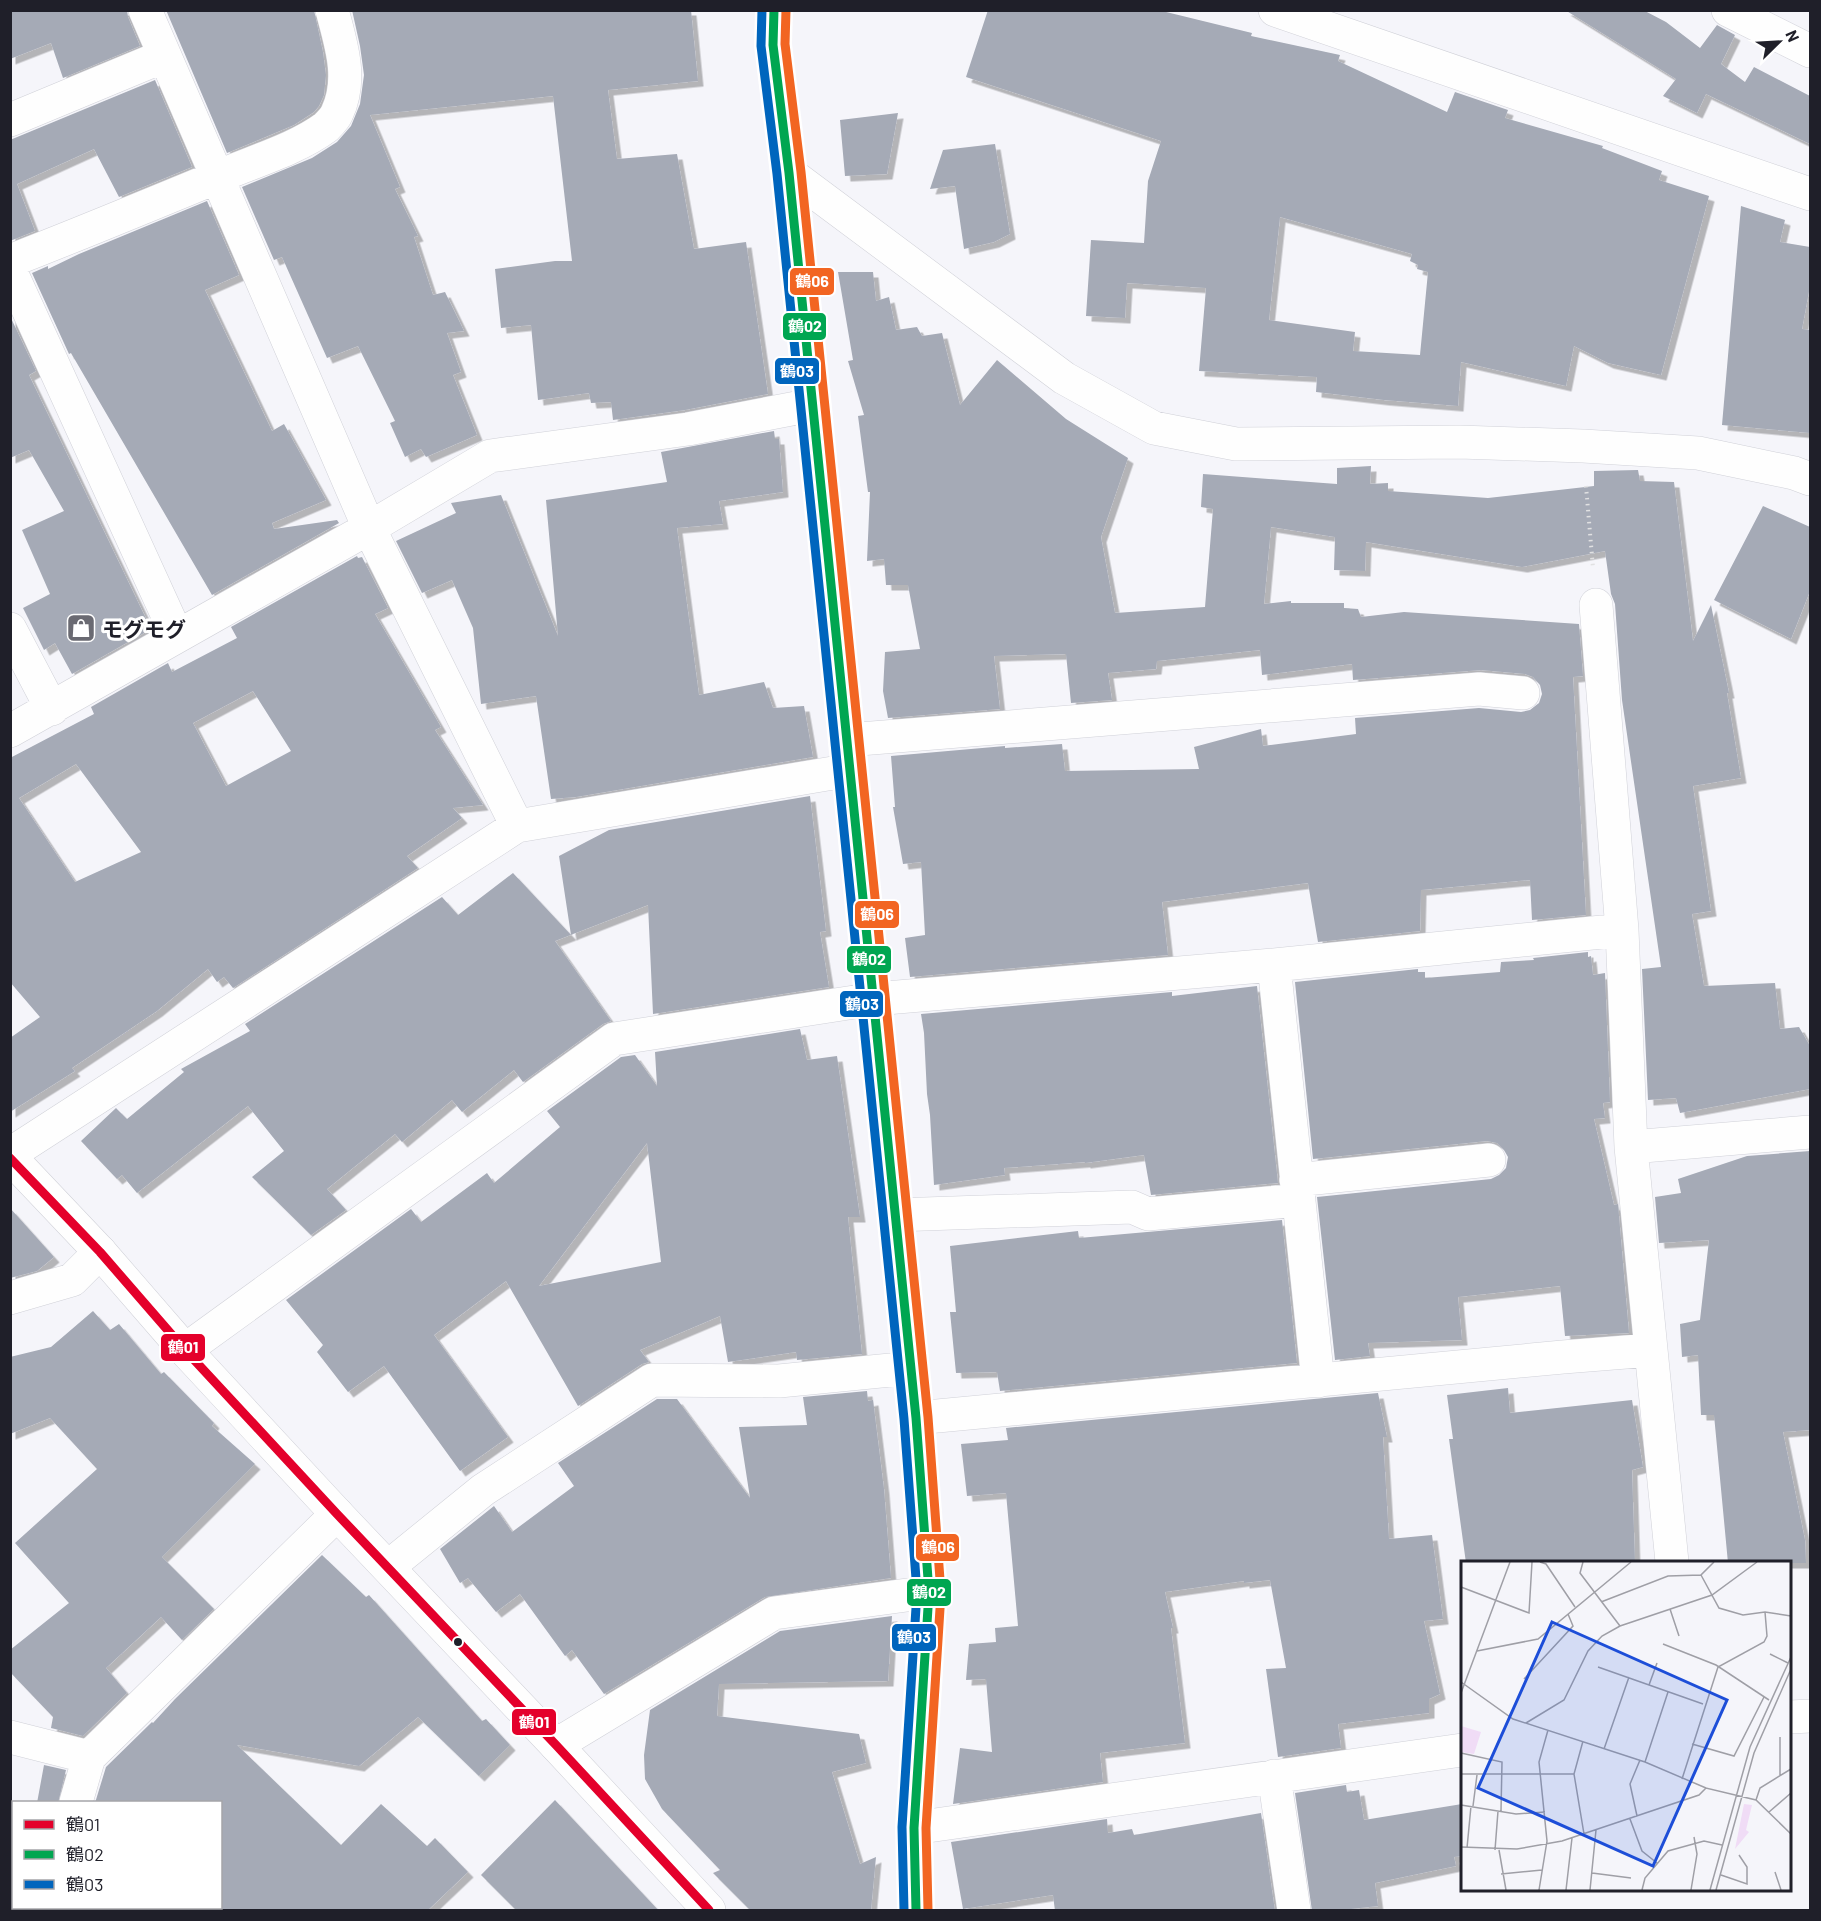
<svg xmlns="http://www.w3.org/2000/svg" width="1821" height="1921" font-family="Barlow,'Noto Sans JP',sans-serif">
<defs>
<filter id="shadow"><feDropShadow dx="5.5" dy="5.5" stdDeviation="0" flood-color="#0004"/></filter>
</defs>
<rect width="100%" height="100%" fill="#f5f5fa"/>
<!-- building -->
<path fill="#a5aab6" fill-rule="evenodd" filter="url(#shadow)" d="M10 10H127L128 17 140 46 63 78 51 43 10 59Z
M166 10H314L323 52 326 75 324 95 319 106 314 112 294 125 227 153Z
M352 10H691L698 81 608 90 617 159 677 154 694 249 746 242 768 394 685 410 613 420 611 402 591 403 589 393 538 400 531 325 501 328 495 269 555 261H572L553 96 370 115 400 187 395 189 418 236 414 237 433 295 445 292 464 331 447 333 461 372 453 375 477 435 426 457 421 449 405 457 390 423 395 421 358 346 327 358 282 257 274 260 242 187 312 158 337 142 351 126 360 104 364 75 360 46Z
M988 10H1158L1252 33 1251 36 1340 55 1338 61 1447 112 1455 92 1508 110 1505 118 1603 146 1602 148 1662 171 1659 180 1709 196 1661 375 1608 363 1574 346 1566 386 1461 362 1458 406 1384 400 1316 392 1317 377 1199 371 1206 288 1127 283 1125 318 1086 316 1091 240 1144 243 1148 181 1161 141 966 77ZM1280 217 1412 254 1410 261 1418 265 1417 269 1428 272 1420 355 1353 351 1355 332 1269 320Z
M1565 10H1643L1666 22 1700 48 1717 25 1735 35 1721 64 1745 82 1754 67 1810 96V144L1706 94 1697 113 1663 96 1676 79Z
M155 80 192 167 119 197 94 149 17 184 35 231 10 241V140Z
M898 113 887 174 845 176 840 120Z
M995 144 1010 234 994 242 964 249 955 186 930 189 943 150Z
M207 201 239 275 205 290 272 431 284 424 326 500 272 523 274 529 337 520 339 523 212 595 71 353 69 354 32 273 48 266V269L79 254Z
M1741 206 1785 220 1780 242 1810 247V286L1802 329 1810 330V433L1722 425Z
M838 272H873L876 301 889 297 896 330 917 327 922 336 942 333 960 405 997 360 1066 419 1128 458 1101 537 1115 613 1205 607 1213 509 1201 507 1203 474 1337 484V468L1371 466 1370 484 1388 483V491L1488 498 1594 486V471L1638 470 1640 481 1674 482 1693 641 1711 605 1729 693H1727L1741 778 1693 786 1711 911 1692 914 1704 986 1775 983 1780 1029 1799 1027 1810 1046V1089L1680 1113 1676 1098 1648 1100 1642 969 1661 967 1622 700 1615 604 1611 594 1605 551 1522 567 1366 542 1365 571 1334 570 1335 537 1271 527 1264 604 1291 601V603H1344V608L1358 609 1361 617 1404 612 1579 624 1583 676 1573 677 1586 915 1532 920 1530 880 1421 890 1420 931 1318 942 1308 883 1162 902 1168 955 910 977 905 938 925 935 921 862 903 864 893 807H895L891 756 1005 746V748L1062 744 1065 771 1199 769 1194 747 1261 729 1263 746 1356 734 1355 718 1479 708 1521 712 1530 710 1539 703 1542 694 1540 685 1533 677 1525 674 1481 670 1353 680 1352 664 1262 675 1260 650 1157 661 1156 669 1108 673 1112 700 1071 703 1066 654 994 656 1000 709 888 718 883 691 885 652 920 649 908 585H886L884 559 867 561 870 492H868L858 416 864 415 848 361 853 360Z
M10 316 36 371 29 375 151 629 72 674 55 643 44 650 23 608 50 594 22 530 64 511 29 450 10 458Z
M774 431 775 439H779L783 492 719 501 723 524 677 528 699 695 764 682 773 708 804 706 813 757 576 797 551 799 536 696 481 704 473 628 452 580 422 593 396 541 456 513 451 503 501 495 558 636 546 500 667 482 661 452Z
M1763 506 1810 527V591L1791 639 1714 600Z
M357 556 358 558 362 557 388 608 375 614 441 727 435 730 483 805 453 808 462 818 407 856 418 868 233 988 224 977 217 982 208 969 157 1011 72 1068 75 1071 10 1112V1038L40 1017 10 982V758L94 714 91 707 168 663 172 672 237 638 231 627ZM253 691 291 751 226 786 193 723ZM76 764 141 852 75 882 19 798Z
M810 796 826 931 820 932 829 987 653 1014 648 905 555 941 611 1021 603 1024 523 1082 514 1070 462 1112 452 1100 402 1142 395 1134 327 1189 346 1210 311 1235 252 1177 284 1151 248 1106 137 1193 122 1175 117 1179 81 1141 116 1108 127 1119 184 1072 181 1069 250 1031 245 1024 442 897 458 915 513 873 571 935 559 856 609 830Z
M1588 952V957L1591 956 1593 975 1605 973 1610 1102 1603 1103 1605 1118 1594 1119 1614 1205 1618 1204 1629 1333 1565 1336 1560 1286 1458 1297 1462 1340 1368 1343 1370 1356 1335 1360 1317 1197 1491 1179 1499 1175 1506 1168 1508 1157 1504 1150 1497 1143 1487 1141 1313 1159 1295 982 1418 969V972H1425V978L1500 972 1501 962 1534 960 1533 958Z
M1257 986 1278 1183 1151 1195 1144 1155 1085 1163V1162L1004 1168 1005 1175 934 1185 930 1115 927 1094 924 1033 921 1014 1172 992V996Z
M800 1029 807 1060 837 1056 860 1217H848L862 1354 797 1360 796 1352 728 1362 720 1316 640 1350 649 1362 642 1364 578 1406 506 1281 434 1335 508 1437 460 1471 384 1366 348 1392 317 1352 323 1345 286 1300 411 1209 421 1222 487 1173 494 1183 560 1127 547 1111 621 1057 635 1055 657 1086 655 1052ZM647 1143 661 1262 539 1286Z
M1810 1151V1430L1783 1432 1805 1540 1806 1563H1728L1714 1415H1701L1698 1355 1682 1357 1680 1324 1700 1320 1709 1240 1659 1243 1655 1197 1681 1193 1678 1179 1747 1156Z
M10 1208 54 1257 37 1271 10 1278Z
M1282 1220 1297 1363 1000 1391 997 1372 956 1373 950 1312H956L950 1246 1078 1231 1079 1238Z
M93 1311 110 1330 119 1324 161 1374 164 1372 214 1423 212 1426 255 1464 162 1557 214 1609 182 1640 161 1617 106 1668 127 1693 83 1736 51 1728 53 1717 10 1672V1650L69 1603 15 1543 97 1469 50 1418 10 1434V1357L51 1347Z
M1508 1388 1510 1413 1632 1400 1643 1467 1632 1470 1635 1563H1466L1449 1439H1453L1447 1395Z
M867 1391 868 1401 873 1400 884 1489 891 1578 765 1597 604 1694 572 1650 565 1656 520 1594 496 1612 468 1578 460 1583 440 1549 494 1506 512 1532 574 1486 558 1463 657 1399H677L750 1498 739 1427 807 1425 803 1397Z
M1378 1393 1387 1437H1383L1389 1539 1432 1535 1443 1619 1424 1621 1440 1694 1429 1699V1713L1338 1724 1341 1748 1278 1757 1266 1669 1286 1668 1270 1580 1244 1583V1581L1165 1592 1173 1628H1171L1185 1743 1100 1753 1103 1782 953 1804 960 1748 992 1752 986 1679 966 1680 969 1644 996 1642 995 1628 1018 1626 1006 1493 967 1496 961 1444 1008 1440 1006 1428Z
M322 1555 366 1597 369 1595 482 1721 486 1719 510 1745 479 1776 418 1717 359 1766 237 1745 341 1845 381 1804 427 1846 435 1838 468 1872 427 1911H220V1803H95L106 1767 152 1722 153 1723 175 1699Z
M892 1616 888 1681 719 1684 717 1716 859 1734 866 1763 832 1772 860 1864 876 1857 871 1910 751 1911 713 1873 720 1870 662 1809 645 1779 644 1755 650 1710 780 1631Z
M44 1765 66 1770 58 1803H37Z
M1346 1785 1347 1792 1359 1790 1364 1820 1462 1804V1856L1454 1857 1456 1866 1375 1883 1378 1906 1333 1911H1312L1295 1793Z
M555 1800 659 1911H517L481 1875Z
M1261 1813 1275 1911H1055L1053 1895 963 1909 951 1842 1107 1819 1108 1833 1132 1829 1134 1835Z"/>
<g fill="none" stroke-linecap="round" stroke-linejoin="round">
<!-- minor casing -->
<g stroke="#d0d1d8" stroke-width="34">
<path id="minor" d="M145 10 369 528 517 826
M774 10 773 45 789 173 916 1418 929 1592 914 1828 916 1910
M1275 10 1810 194
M1728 10 1810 51
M10 120 164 56
M789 173 1064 378 1154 428 1236 444 1459 442 1583 446 1698 453 1794 473 1810 479
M10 261C82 233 152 204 222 175 255 161 298 148 326 127 330 123 335 118 337 113 353 79 341 44 332 10
M10 270 177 636
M1596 605 1622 930 1631 1147 1672 1562
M10 629 52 709
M10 731 369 528 490 456 688 429 812 405
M847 740 1479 689 1523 693
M1274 965 1318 1381
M1631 1147 1810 1132
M10 1154 517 826 851 770
M1296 1180 1489 1160
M895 1215 1132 1207 1148 1214 1299 1200
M10 1298 72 1280 100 1252
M185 1350 614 1039 874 999 1274 965 1622 930
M916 1418 1563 1357 1651 1350
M388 1567 483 1490 652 1380 779 1381 911 1368
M1790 1717 1810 1716
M10 1737 89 1757
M556 1745 774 1613 929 1592
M1274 1776 1294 1910
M76 1802 89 1757 337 1514
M914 1828 1462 1750
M45 1910V1908"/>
</g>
<!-- major casing -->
<g stroke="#d0d1d8" stroke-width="34">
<path id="major" d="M10 1157 100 1252 185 1350 337 1514 556 1745 709 1910"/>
</g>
<!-- path -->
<path stroke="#e1e1e2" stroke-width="4" stroke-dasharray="1.5 4.5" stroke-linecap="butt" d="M1586 486 1593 568"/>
<!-- minor -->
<use href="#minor" stroke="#fefefe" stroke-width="33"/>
<!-- major -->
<use href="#major" stroke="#fefefe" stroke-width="33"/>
<!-- bus-1 casing -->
<g stroke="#fff" stroke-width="14">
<path id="bus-1" d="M10 1158 100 1252 185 1350 337 1514 556 1745 709 1910"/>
</g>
<!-- bus-2 casing -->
<g stroke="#fff" stroke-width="14">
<path id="bus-2" d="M774 10 773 45 789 173 916 1418 929 1592 914 1828 916 1910"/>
</g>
<!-- bus-3 casing -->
<g stroke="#fff" stroke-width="14">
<path id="bus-3" d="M762 10 761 46 777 174 904 1419 917 1592 902 1827 904 1910"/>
</g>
<!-- bus-4 casing -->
<g stroke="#fff" stroke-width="14">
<path id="bus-4" d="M786 10 785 44 801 172 928 1417 941 1593 926 1828 928 1910"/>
</g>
<!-- bus-1 -->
<use href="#bus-1" stroke="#e4002b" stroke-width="9"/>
<!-- bus-2 -->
<use href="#bus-2" stroke="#00a651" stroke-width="9"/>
<!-- bus-3 -->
<use href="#bus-3" stroke="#0065bd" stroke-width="9"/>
<!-- bus-4 -->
<use href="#bus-4" stroke="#f26522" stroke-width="9"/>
</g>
<!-- icons -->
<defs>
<g id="shop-square" transform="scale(1.5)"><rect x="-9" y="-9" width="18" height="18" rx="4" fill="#6a6a72" stroke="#fff"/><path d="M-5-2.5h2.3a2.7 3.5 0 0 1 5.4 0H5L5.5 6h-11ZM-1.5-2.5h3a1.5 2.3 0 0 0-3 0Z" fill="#fff"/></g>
</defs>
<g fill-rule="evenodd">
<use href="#shop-square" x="81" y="628"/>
</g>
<!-- markers -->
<circle fill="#1f1f29" stroke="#fff" stroke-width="2" cx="458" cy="1642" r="5"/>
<g text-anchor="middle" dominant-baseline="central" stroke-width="6" stroke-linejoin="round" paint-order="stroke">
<!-- poi labels -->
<g font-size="21" font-weight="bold" fill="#1f1f29" stroke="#fff" text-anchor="start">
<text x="102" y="628">モグモグ</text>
</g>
</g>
<!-- overview -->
<g transform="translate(1461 1561)">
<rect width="330" height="330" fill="#f5f5fa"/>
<path d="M0 165 20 171 13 193 0 191ZM283 243 291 244 285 269 288 271 274 288Z" fill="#f0dcf6"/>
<path fill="none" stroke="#9f9fa6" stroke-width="1.5" d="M79 1 85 3 114 46M122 1 119 12 159 65M253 1 240 14 258 47 282 54 304 51 330 55M0 26 68 52 71 1M140 41 207 15 240 14M209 48 218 75M202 83 255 104 308 139M16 90 77 78 170 1M309 93 327 102M137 106 242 143M63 118 112 65 107 53M0 121 52 158 184 201 245 227M188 124 196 102M0 132 49 1M65 162 103 139 127 90 141 75 159 65 251 34 296 1M319 176V214M122 180 113 213 123 273M231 183 273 195 303 136M143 188 168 116M0 192 41 201 40 250M184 201 207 131M0 213H113M221 218 257 106 303 81 306 75 304 51M295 239 299 227 330 208M0 244 55 253 84 251M12 245 16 214M308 251 330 232M176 255 169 223 179 199M169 258 181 290 196 302M0 286 56 288 101 280 238 234 245 227 295 239 330 273M6 287 10 245M34 289 37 250M38 289 45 329M314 311 320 329M131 312 170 317M40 313 81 309M260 314 286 323V306L278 294M78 329 86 280 78 201 87 169M105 329 111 277M129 329 135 269M181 329 184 317 207 290 243 280 261 284M230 329 236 293 233 276M249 329 289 186 330 96M255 329 293 192 330 108"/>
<path fill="#1d4ed8" fill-opacity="0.15" stroke="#1d4ed8" stroke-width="3" d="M91 61 266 139 192 305 17 227Z"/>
<rect width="330" height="330" fill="none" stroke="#1f1f29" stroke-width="3"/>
</g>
<g stroke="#fff" stroke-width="2">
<rect x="789" y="267" width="46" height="29" rx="6" fill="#f26522"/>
<rect x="782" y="312" width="45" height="29" rx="6" fill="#00a651"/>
<rect x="774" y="357" width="46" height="28" rx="6" fill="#0065bd"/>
<rect x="854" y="900" width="46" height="29" rx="6" fill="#f26522"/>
<rect x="846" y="945" width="46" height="29" rx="6" fill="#00a651"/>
<rect x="839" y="990" width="45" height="28" rx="6" fill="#0065bd"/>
<rect x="160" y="1333" width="46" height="29" rx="6" fill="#e4002b"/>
<rect x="915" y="1533" width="45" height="29" rx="6" fill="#f26522"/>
<rect x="906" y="1578" width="46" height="29" rx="6" fill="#00a651"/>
<rect x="891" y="1623" width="46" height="29" rx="6" fill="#0065bd"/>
<rect x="511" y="1708" width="46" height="28" rx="6" fill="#e4002b"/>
</g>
<g font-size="16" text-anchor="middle" font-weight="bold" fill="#fff">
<text x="812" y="287">鶴06</text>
<text x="805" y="332">鶴02</text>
<text x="797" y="377">鶴03</text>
<text x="877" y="920">鶴06</text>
<text x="869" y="965">鶴02</text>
<text x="862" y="1010">鶴03</text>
<text x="183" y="1353">鶴01</text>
<text x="938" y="1553">鶴06</text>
<text x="929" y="1598">鶴02</text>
<text x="914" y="1643">鶴03</text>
<text x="534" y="1728">鶴01</text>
</g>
<!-- border -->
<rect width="1821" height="1921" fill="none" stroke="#1f1f29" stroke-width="24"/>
<!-- legend -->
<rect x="12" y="1801" width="210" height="108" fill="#ffffff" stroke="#a5a5a9" stroke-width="1.5"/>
<rect x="24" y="1820" width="30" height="9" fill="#e4002b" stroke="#a5a5a9" stroke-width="1.5"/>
<text x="66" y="1831" font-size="18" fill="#1f1f29">鶴01</text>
<rect x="24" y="1850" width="30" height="9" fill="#00a651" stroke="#a5a5a9" stroke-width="1.5"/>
<text x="66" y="1861" font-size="18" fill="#1f1f29">鶴02</text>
<rect x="24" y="1880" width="30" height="9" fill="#0065bd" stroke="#a5a5a9" stroke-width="1.5"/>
<text x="66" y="1891" font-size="18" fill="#1f1f29">鶴03</text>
<!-- north arrow -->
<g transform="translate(1779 42) rotate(66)" stroke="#ffffff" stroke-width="4.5" paint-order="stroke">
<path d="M0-4.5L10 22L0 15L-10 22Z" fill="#1f1f29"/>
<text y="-9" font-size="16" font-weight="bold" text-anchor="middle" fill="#1f1f29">N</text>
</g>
</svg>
